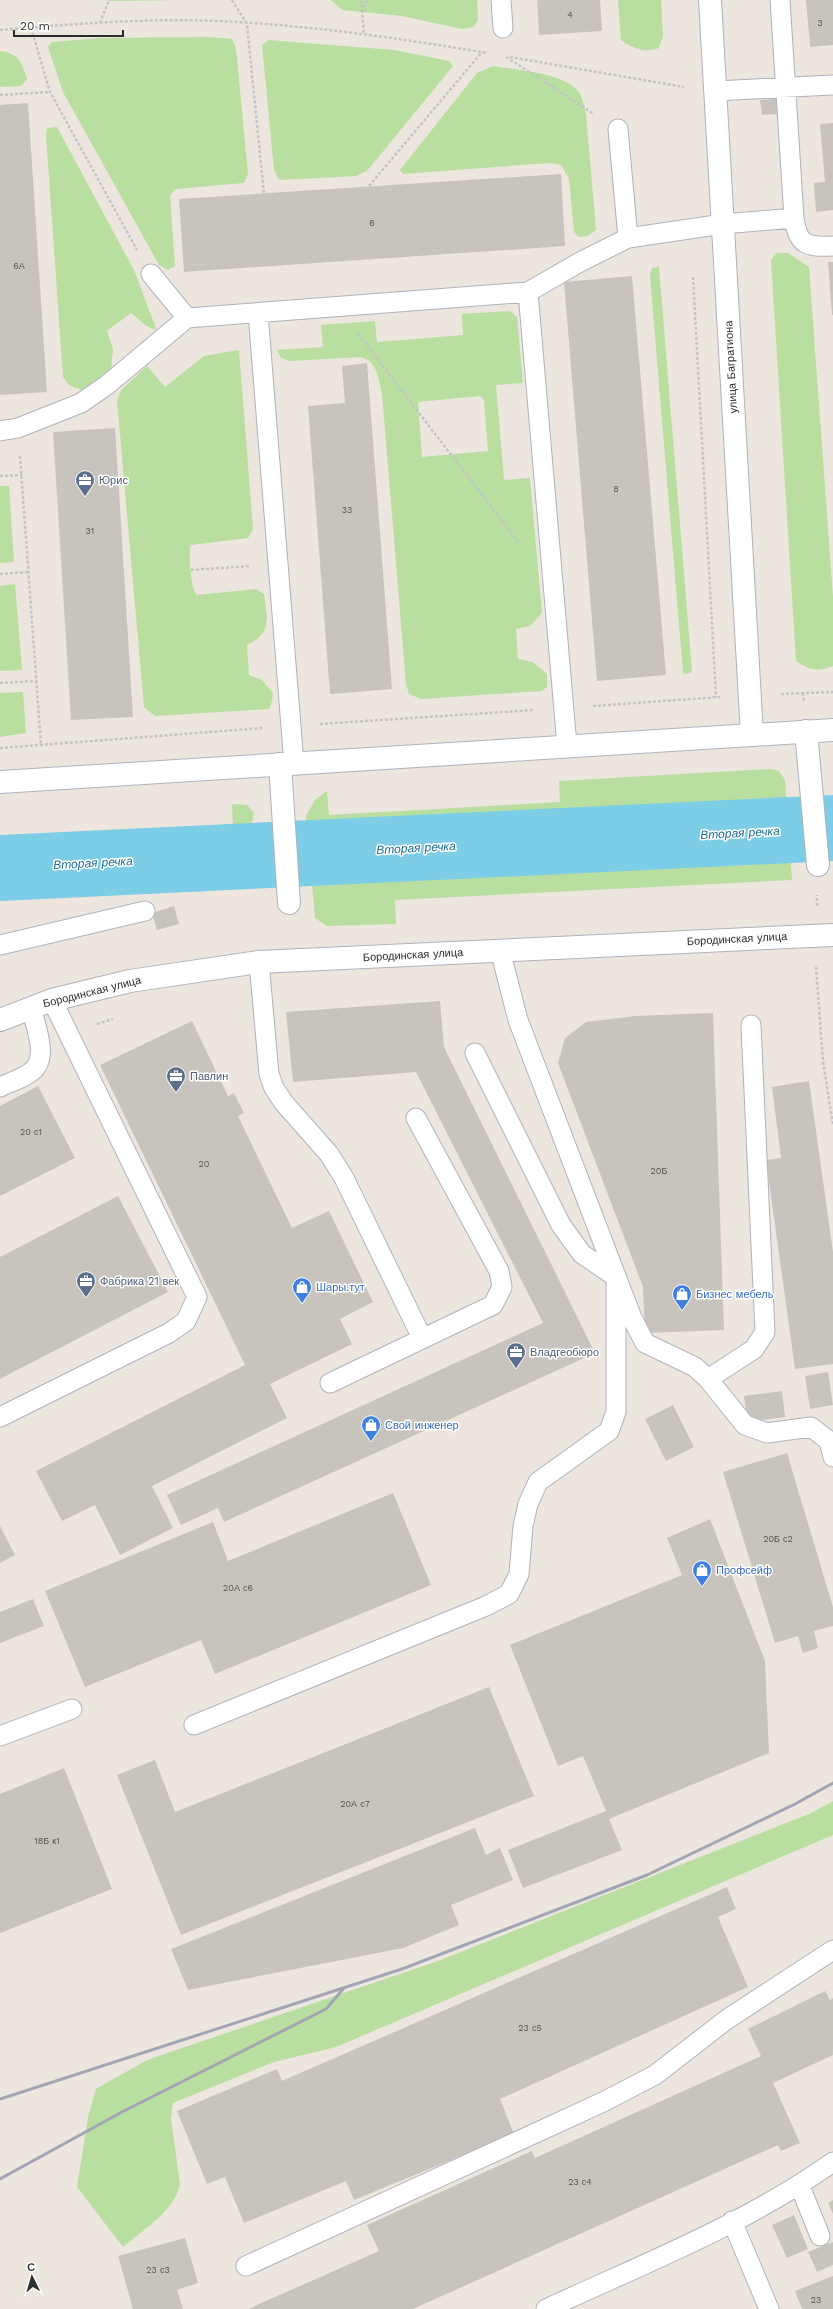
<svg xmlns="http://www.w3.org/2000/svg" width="833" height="2309" font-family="'Work Sans',sans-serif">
<rect width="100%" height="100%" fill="#ece6df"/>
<!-- green -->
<path fill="#b8dea0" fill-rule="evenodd" d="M104 0H179L113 1Z
M331 0H477L478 21 473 27 462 29 402 16 342 10Z
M618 0H661L663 36 659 48C644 53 634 49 621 40Z
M207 37 232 39 236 48 248 174 244 183 176 189 170 195 175 266 168 270 159 265 63 92 48 47 52 42 100 38Z
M269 40 394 50 449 61 453 66 367 171 356 176 279 180 274 170 262 45Z
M0 51C19 53 22 63 27 79L21 86 0 87Z
M493 66C516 70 559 72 576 89 583 96 584 105 586 114L596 230 587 236 579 237 574 232 569 178 561 165 549 163 403 174 400 170 477 73Z
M57 127 134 270 157 331 145 325 131 313 107 331 113 349 111 369 81 390 69 385 63 377 46 135 47 128Z
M777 253H788L809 267 833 597V666C818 672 809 670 796 661L771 260Z
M659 267 692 672 686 674 683 673 650 276 652 268Z
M510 311 517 317 523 383 496 385 504 480 530 478 542 613 530 626 516 629 518 659 533 662 547 674V687L542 691 421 699 409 694 406 684 382 393C378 378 377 360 360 357L290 361 281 358 277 350 323 347 321 325 375 321 377 342 463 335 462 314ZM480 396 484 400 488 451 422 457 418 402Z
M239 350 253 529 248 538 191 545C188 552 191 591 197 595L256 589 264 594C267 618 273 633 247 645L249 675 262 680 273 693 272 701 269 709 155 716 144 707 117 400 121 390 147 366 165 387 204 356Z
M0 486H9L14 562 0 563Z
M15 584 22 670 0 671V586Z
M23 692 26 733 0 737V693Z
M770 769 779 771 785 780 792 880 395 900 396 924 327 926 315 918 306 816 315 800 327 791 329 815 560 802 559 781Z
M232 804 247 805 254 813 243 863 0 901V841L233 827Z
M833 1801V1835L336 2047 274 2062 173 2103 171 2119 180 2184C174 2212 144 2229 123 2247L77 2187 88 2117 96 2089 147 2060 438 1961 809 1814Z"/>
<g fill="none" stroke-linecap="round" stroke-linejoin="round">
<!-- river -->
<path stroke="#7ccde5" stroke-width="66" d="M0 868 833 828"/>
</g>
<!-- building -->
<path fill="#c8c4bd" d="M537 0H600L602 31 539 35Z
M806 0H833V45L810 47Z
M776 99 777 114 762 115 760 100Z
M28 103 47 392 0 395V105Z
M833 123V210L816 212 814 183 825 182 820 124Z
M561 174 565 246 184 272 179 199Z
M828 262H833V315H832Z
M632 276 666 675 597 681 564 282Z
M367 363 392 689 330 694 308 406 345 403 342 366Z
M115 428 133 717 71 720 53 432Z
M174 906 179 924 157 930 152 913Z
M440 1001 444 1047 595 1353 224 1522 218 1508 181 1525 167 1495 543 1323 416 1072 293 1082 286 1012Z
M713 1013 724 1330 645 1333 643 1287 558 1063 565 1038 586 1022 635 1016Z
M192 1021 228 1096 234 1093 244 1113 238 1116 292 1228 329 1211 373 1302 340 1319 352 1344 270 1384 287 1418 152 1486 173 1528 120 1555 95 1505 62 1521 36 1471 245 1365 100 1065Z
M809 1081 833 1252V1364L795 1369 766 1160 781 1158 772 1087Z
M38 1086 75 1158 0 1196V1106Z
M118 1196 168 1292 0 1379V1257Z
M828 1372 833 1405 810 1409 805 1376Z
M782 1391 785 1417 747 1422 744 1396Z
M673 1405 694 1447 666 1461 645 1419Z
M787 1453 833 1607V1626L814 1631 818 1648 803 1653 798 1636 775 1643 723 1472Z
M393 1493 431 1585 215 1674 201 1640 85 1687 45 1591 213 1522 228 1561Z
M710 1519 765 1661 769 1753 609 1819 622 1850 523 1888 508 1850 606 1811 583 1756 558 1766 510 1645 682 1575 667 1538Z
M0 1526 15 1555 0 1563Z
M33 1599 44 1626 0 1643V1612Z
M489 1687 534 1796 181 1935 117 1775 155 1760 175 1812Z
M64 1768 112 1889 0 1933V1794Z
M475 1828 486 1855 500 1848 513 1880 451 1905 459 1925 403 1948 188 1990 171 1949Z
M727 1887 736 1909 718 1917 748 1987 500 2099 514 2134 354 2200 346 2181 244 2223 225 2177 207 2184 177 2111 277 2069 282 2081Z
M825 1991 830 2000 833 1998V2055L773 2083 800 2143 781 2151 778 2145 413 2309H248L379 2251 367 2225 532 2151 535 2158 761 2056 748 2029Z
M833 2200V2214L828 2203Z
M794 2215 808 2249 787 2258 772 2225Z
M185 2238 198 2283 177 2290 183 2309H133L118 2256Z
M833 2242V2265L817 2272 808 2252Z
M833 2276V2309H802L795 2291Z"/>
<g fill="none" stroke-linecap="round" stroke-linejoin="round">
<!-- service casing -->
<g stroke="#afb2bb" stroke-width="21">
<path id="service" d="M501 0 503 28
M715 91 833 85
M794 218C798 246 807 247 833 246
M628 238 723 224 794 218 780 0
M151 274 187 318
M528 292 567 746
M258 313 294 764
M0 431 18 428 81 403 107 385 187 318 528 292 580 262 628 238 618 129
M0 945 145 911
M500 950 518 1020 632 1318 645 1343 695 1367 708 1379 745 1425 767 1433 811 1427 829 1441 833 1457
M259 962 269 1074 274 1088 284 1103 329 1154 344 1178 422 1338
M0 1087C10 1082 22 1079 31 1072 50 1059 35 1025 31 1007
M708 1379 754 1349 765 1332 751 1025
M330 1383 493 1305 502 1287 499 1271 416 1118
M0 1417 169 1333 186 1321 197 1297 52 1000
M194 1725 486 1606 509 1594 519 1574 523 1526 528 1504 538 1482 609 1431 616 1412V1277L582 1254 561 1225 475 1053
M0 1736 72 1709
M800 2186 820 2236
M732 2221 769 2309
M246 2266 603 2102 655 2075 726 2020 833 1950
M546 2309C643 2264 746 2224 833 2162"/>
</g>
<!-- pedestrian casing -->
<g stroke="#afb2bb" stroke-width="24">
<path id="pedestrian" d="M806 731 818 865
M280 764 289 903"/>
</g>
<!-- minor casing -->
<g stroke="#afb2bb" stroke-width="24">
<path id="minor" d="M710 0 752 735"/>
</g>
<!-- secondary casing -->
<g stroke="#afb2bb" stroke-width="24">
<path id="secondary" d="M0 782 833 730
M0 1020 52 1000 130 981 259 962 833 935"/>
</g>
<!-- path -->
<path stroke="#c4c4c4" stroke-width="2.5" stroke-dasharray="3 2" stroke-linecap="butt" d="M232 0 247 24 264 194
M361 0 364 34
M362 7 368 0
M100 23 109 0
M31 28 50 92 137 250
M0 30C72 24 145 18 217 21 308 25 398 38 487 53
M506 57 594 114
M510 57 684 87
M0 95 50 92
M369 186 482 52
M693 277 716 697
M358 334 520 544
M20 456 41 745
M0 476 22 475
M191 570 250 566
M0 574 29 572
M0 683 36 681
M803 693 804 702
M781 694 833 692
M593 706 720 697
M320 724 534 710
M0 748 263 728
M817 906V895
M816 967 823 1061 833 1125
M97 1024 113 1019"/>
<!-- service -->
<use href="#service" stroke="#fff" stroke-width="19"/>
<!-- pedestrian -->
<use href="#pedestrian" stroke="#fff" stroke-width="22"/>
<!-- minor -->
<use href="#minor" stroke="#fff" stroke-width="22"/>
<!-- secondary -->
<use href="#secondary" stroke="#fff" stroke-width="22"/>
<!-- rail -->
<path stroke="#a2a5b4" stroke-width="3" d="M0 2099 402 1969 647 1875 795 1804 833 1783
M0 2179 122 2112 326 2009 344 1988"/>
</g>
<!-- icons -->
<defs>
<g id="office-pin" transform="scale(1)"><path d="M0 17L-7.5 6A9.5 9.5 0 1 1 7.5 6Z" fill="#5c6f8a" stroke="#fff"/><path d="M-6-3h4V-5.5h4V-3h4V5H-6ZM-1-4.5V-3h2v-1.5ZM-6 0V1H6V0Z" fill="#fff"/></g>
<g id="shop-pin" transform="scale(1)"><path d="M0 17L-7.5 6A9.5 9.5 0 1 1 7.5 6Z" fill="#3f7fe0" stroke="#fff"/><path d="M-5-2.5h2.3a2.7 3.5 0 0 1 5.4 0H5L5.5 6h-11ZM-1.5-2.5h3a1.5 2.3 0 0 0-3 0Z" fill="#fff"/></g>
</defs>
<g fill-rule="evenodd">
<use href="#office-pin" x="85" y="480"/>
<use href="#office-pin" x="176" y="1076"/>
<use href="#office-pin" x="86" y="1281"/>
<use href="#shop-pin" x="302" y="1287"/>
<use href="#shop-pin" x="682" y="1294"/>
<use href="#office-pin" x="516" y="1352"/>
<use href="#shop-pin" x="371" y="1425"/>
<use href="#shop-pin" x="702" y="1570"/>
</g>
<g text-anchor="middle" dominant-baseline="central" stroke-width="3" stroke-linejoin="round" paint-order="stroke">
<!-- number labels -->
<g font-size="9" fill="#535250">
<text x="570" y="15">4</text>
<text x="820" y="23">3</text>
<text x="372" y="223">6</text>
<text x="19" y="266">6А</text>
<text x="616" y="489">8</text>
<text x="347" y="510">33</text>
<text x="90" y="531">31</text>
<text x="31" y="1132">20 с1</text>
<text x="204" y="1164">20</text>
<text x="659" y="1171">20Б</text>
<text x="778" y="1539">20Б с2</text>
<text x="238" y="1588">20А с6</text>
<text x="355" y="1804">20А с7</text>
<text x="47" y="1841">18Б к1</text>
<text x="530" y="2028">23 с5</text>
<text x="580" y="2182">23 с4</text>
<text x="158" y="2270">23 с3</text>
<text x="816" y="2300">23</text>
</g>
<!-- street labels -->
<g font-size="11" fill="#2c2c2c" stroke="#fff">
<text transform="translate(731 367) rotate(-93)">улица Багратиона</text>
<text transform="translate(737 939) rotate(-3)">Бородинская улица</text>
<text transform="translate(413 955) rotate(-3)">Бородинская улица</text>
<text transform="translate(92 992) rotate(-14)">Бородинская улица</text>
</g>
<!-- service labels -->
<g font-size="11" fill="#4e5e75" stroke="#fff" text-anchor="start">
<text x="99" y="480">Юрис</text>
<text x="190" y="1076">Павлин</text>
<text x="100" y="1281">Фабрика 21 век</text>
<text x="530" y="1352">Владгеобюро</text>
</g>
<!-- shop labels -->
<g font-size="11" fill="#366cbe" stroke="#fff" text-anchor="start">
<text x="316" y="1287">Шары.тут</text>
<text x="696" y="1294">Бизнес мебель</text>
<text x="385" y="1425">Свой инженер</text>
<text x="716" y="1570">Профсейф</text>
</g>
<!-- water labels -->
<g font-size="12" font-style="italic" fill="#196d92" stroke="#fff">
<text transform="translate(740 833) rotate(-3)">Вторая речка</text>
<text transform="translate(416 848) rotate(-3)">Вторая речка</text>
<text transform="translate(93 863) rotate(-3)">Вторая речка</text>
</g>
</g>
<!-- north arrow -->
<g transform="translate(32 2277) rotate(355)" stroke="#ffffff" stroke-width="3" paint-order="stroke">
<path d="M0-3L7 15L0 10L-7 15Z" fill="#2c2c2c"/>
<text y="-6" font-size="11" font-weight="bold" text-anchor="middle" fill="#2c2c2c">С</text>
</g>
<!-- scale -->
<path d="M14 30v6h109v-6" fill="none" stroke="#2c2c2c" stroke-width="2"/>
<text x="20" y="30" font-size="12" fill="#2c2c2c" stroke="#ffffff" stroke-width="3" paint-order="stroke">20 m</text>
</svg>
